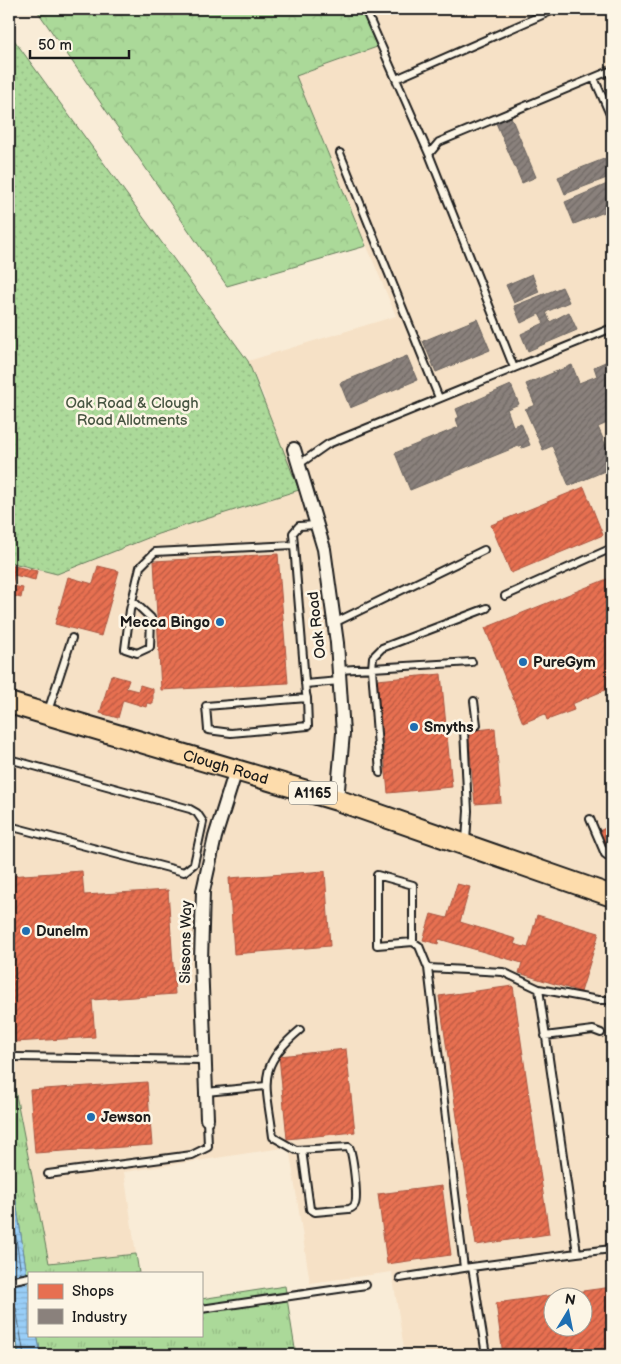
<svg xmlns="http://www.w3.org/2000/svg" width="621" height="1364" font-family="'Balsamiq Sans',sans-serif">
<defs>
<pattern id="grass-tufts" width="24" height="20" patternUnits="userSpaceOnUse" patternTransform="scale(1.25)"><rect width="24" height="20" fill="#abd999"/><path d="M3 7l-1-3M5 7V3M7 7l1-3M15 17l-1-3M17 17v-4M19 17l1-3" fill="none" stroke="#93ba83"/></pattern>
<pattern id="forest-crowns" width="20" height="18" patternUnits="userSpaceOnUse" patternTransform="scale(1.25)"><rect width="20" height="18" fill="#abd999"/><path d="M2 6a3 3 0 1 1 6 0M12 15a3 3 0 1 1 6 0" fill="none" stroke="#93ba83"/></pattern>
<pattern id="park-dots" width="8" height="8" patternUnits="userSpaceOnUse" patternTransform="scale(1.25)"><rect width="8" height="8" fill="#abd999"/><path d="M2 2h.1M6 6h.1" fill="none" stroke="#93ba83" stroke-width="1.8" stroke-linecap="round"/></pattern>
<pattern id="water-rules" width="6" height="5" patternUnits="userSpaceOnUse" patternTransform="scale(1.25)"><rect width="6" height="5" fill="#99cef7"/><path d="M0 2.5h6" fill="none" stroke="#83b0d3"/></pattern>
<pattern id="shops-hatch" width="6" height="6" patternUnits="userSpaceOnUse" patternTransform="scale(1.25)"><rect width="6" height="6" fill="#e76f51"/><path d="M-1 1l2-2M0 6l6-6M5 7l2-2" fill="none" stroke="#ba5a42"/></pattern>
<pattern id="industry-hatch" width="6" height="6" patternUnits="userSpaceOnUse" patternTransform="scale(1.25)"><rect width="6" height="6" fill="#8a817c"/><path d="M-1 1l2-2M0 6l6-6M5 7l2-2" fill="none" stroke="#706965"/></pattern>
</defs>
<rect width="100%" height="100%" fill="#f9ecd7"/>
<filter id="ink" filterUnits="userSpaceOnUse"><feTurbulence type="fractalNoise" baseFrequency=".02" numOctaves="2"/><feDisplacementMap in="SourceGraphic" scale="10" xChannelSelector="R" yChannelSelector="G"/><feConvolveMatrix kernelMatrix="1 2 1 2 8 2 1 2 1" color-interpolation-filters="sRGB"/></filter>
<g filter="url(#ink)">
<!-- built -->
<path fill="#f6e1c6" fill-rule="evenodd" d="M361 9H612V1355H405L392 1272 310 1283 289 1147 124 1172 136 1254 49 1263 9 1059V562L57 574 158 534 265 399 248 361 396 316 296 76 377 47ZM554 1296H584V1326H554Z"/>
<!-- grass -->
<path fill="url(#grass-tufts)" stroke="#647a5a" d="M9 1059 49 1263 136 1254 139 1273H29V1289L9 1154Z
M285 1286 296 1355H41L37 1335H201V1299Z
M9 1295 19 1355H9Z"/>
<!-- forest -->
<path fill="url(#forest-crowns)" stroke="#647a5a" d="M36 9H361L377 47 296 76 366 246 227 286Z"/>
<!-- park -->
<path fill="url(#park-dots)" stroke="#647a5a" d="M9 33 248 361 299 490 158 534 57 574 9 562Z"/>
<!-- water -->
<path fill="url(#water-rules)" stroke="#67879f" d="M9 1154 29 1289V1335H37L41 1355H19L9 1295Z"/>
<!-- shops -->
<path fill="url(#shops-hatch)" stroke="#aa5641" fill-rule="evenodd" d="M584 487 603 535 511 573 491 525Z
M278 554 288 683 161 690 154 561Z
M9 565 37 571 35 580 14 575 12 586 23 588 21 598 9 595Z
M98 566 119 571 101 636 55 624 68 577 93 584Z
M612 577V693L610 688 572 704 574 710 547 720 545 714 523 723 485 628Z
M441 674 452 787 388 793 377 680Z
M111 675 129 680 126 688 138 691 140 685 153 689V704L147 703 146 707 123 700 118 718 100 713Z
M495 728 501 802 475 804 468 731Z
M612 825V853L610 854 599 831Z
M82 871 84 895 168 890 175 994 92 1000 95 1037 15 1042 9 954V876Z
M325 871 330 946 234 954 229 878Z
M457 884 470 887 460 922 516 939 514 944 528 948 537 915 599 933 581 992 519 973 522 963 439 939 438 944 423 940 431 914 447 918Z
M513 986 549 1234 476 1245 439 996Z
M346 1049 355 1132 287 1139 279 1056Z
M147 1082 152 1145 35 1153 30 1090Z
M442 1186 451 1255 387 1264 378 1194Z
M612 1287V1355H503L496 1303ZM554 1296H584V1326H554Z"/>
<!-- industry -->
<path fill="url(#industry-hatch)" stroke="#69635f" d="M511 117 536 177 522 183 496 123Z
M609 157 612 166V176L565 194 558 177Z
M612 182V209L574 224 565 202Z
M532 274 539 292 514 303 506 285Z
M562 287 569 302 546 312 550 322 569 312 577 330 528 351 521 334 544 323 539 314 521 323 514 306Z
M477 319 490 350 436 372 423 341Z
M407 356 417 380 350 408 340 383Z
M612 359V421L598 427 612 460V468L569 486 552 446 543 450 525 409 535 405 526 384 572 365 579 383 597 376 594 367Z
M511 385 519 404 507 409 513 426 521 423 530 445 522 448 521 445 410 490 395 453 459 427 456 419 459 417 456 409Z"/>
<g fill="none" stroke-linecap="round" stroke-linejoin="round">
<!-- shore -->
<path stroke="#4e6374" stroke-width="1" d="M9 1187 21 1274
M9 1303 16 1308 24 1355"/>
<!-- service casing -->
<g stroke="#1c1c1c" stroke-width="10">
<path id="service" d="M365 9 429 154
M594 78 612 119
M396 79 556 9
M340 153 439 398
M514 368 429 154 439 142 612 70
M298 465 328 444 612 328
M505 596 612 548
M132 600 151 618 150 647 137 653 125 649 130 610 140 567 155 552 294 545
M334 623 484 550
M339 670 472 662
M305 684 340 681
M307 698 206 706 208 730 231 733 308 726 307 698 306 694 293 533 299 526 316 525
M48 711 72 638
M9 759 190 809 197 813 203 822 194 864 184 872 9 826
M380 773 372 669 373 657 382 648 487 608
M590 819 605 854 612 859
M466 841 468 811 464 730 477 725 474 701
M413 942V885L377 875V945L413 942 419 946 428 968 464 1268 577 1253
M428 968 503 972 539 989 598 1000H612
M539 989 577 1253 612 1249
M300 1030C254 1068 267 1085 273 1137L296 1150 349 1147C353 1154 358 1197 355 1204 354 1207 352 1208 349 1209L315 1212 310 1209 302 1150
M545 1036 593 1030 601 1033
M16 1057 203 1060
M206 1092 266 1086
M48 1174 192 1155 208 1147 207 1119
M472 1267 486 1355
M400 1278 464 1268
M9 1281 29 1277
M201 1309 366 1285
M470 1355 486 1354"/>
</g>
<!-- minor casing -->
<g stroke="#1c1c1c" stroke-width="16">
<path id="minor" d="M294 449 324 549 337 643 343 733 337 800
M207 1119 201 961 203 891 215 837 236 770"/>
</g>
<!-- primary casing -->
<g stroke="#1c1c1c" stroke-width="24">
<g id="primary">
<path id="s1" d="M9 703 337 800 612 896"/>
</g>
</g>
<!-- service -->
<use href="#service" stroke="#fcf5e5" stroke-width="6"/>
<!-- minor -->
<use href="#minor" stroke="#fcf5e5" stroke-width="12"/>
<!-- primary -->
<use href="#primary" stroke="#fddcac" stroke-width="20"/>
</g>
</g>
<!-- markers -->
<g fill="#1f6fb2" stroke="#fcf5e5" stroke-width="2">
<circle cx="220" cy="622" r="5"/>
<circle cx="523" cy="662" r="5"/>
<circle cx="414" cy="727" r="5"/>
<circle cx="26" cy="931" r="5"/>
<circle cx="91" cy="1117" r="5"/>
</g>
<g text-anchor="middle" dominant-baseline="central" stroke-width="5" stroke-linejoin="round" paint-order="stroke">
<!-- shield labels -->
<rect fill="#fcf5e5" stroke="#5f5d58" stroke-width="1" x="289" y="781.5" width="48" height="23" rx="4"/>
<g font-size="14" font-weight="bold" fill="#1c1c1c">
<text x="313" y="793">A1165</text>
</g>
<!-- park labels -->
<g font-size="15" fill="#475542" stroke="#fcf5e5">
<text x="132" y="403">Oak Road &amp; Clough<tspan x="132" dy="17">Road Allotments</tspan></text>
</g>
<!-- poi labels -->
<g font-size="15" font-weight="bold" fill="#1c1c1c" stroke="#fcf5e5" text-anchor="start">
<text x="210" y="622" text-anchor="end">Mecca Bingo</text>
<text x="533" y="662">PureGym</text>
<text x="424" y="727">Smyths</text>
<text x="36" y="931">Dunelm</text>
<text x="101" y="1117">Jewson</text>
</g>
<!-- street labels -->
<g font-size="15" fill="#1c1c1c" stroke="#fcf5e5">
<text transform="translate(317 625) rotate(-97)">Oak Road</text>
<text stroke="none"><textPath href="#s1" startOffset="226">Clough Road</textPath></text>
<text transform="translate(186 942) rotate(-89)">Sissons Way</text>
</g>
</g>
<!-- margin -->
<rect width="621" height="1364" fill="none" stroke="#fcf5e5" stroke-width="30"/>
<rect x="15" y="15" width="591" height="1334" fill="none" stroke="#1c1c1c" stroke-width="2" filter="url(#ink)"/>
<!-- legend -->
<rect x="28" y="1272" width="175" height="65" fill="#fcf5e5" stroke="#a29e95"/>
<rect x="38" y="1284" width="25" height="15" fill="#e76f51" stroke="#a29e95"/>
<text x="72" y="1296" font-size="15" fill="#1c1c1c">Shops</text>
<rect x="38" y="1309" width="25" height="15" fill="#8a817c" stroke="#a29e95"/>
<text x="72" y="1322" font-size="15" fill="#1c1c1c">Industry</text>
<!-- north arrow -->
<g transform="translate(568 1312) rotate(10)"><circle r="24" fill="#fcf5e5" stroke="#a29e95"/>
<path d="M0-4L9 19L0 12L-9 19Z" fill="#1f6fb2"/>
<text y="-8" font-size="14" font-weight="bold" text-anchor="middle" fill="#1c1c1c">N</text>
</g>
<!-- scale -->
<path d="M30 50v8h99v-8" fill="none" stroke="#1c1c1c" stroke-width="2.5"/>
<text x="38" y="50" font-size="15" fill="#1c1c1c" stroke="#fcf5e5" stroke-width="4" paint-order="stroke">50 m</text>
</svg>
